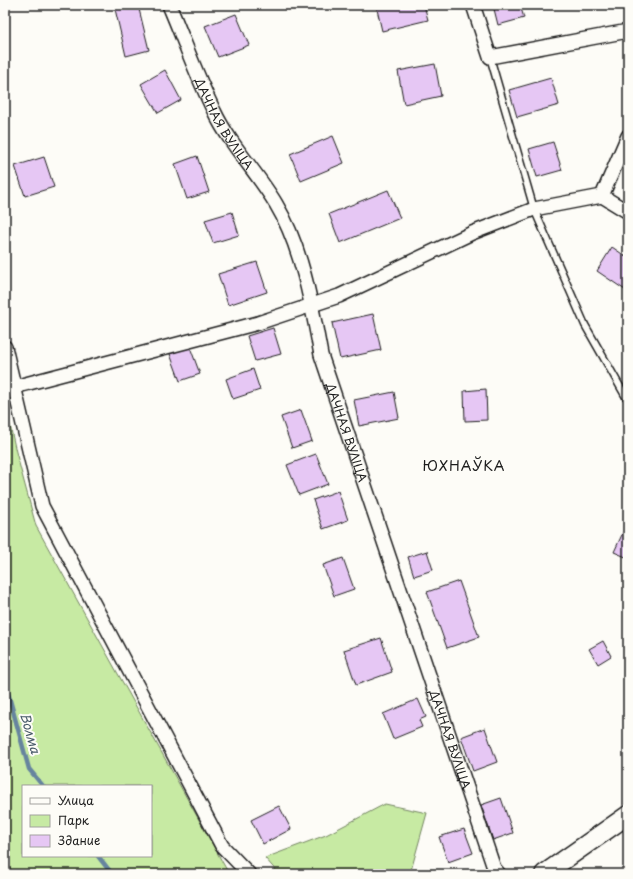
<svg xmlns="http://www.w3.org/2000/svg" width="633" height="879" font-family="'Playpen Sans',sans-serif">
<rect width="100%" height="100%" fill="#fdfcf7"/>
<filter id="ink" filterUnits="userSpaceOnUse"><feTurbulence type="fractalNoise" baseFrequency=".025" numOctaves="2"/><feDisplacementMap in="SourceGraphic" scale="8" xChannelSelector="R" yChannelSelector="G"/><feConvolveMatrix kernelMatrix="1 2 1 2 8 2 1 2 1" color-interpolation-filters="sRGB"/></filter>
<g filter="url(#ink)">
<!-- green -->
<path fill="#c7eaa3" stroke="#728360" fill-rule="evenodd" d="M5 403 16 452 36 526 229 874H5ZM23 786H151V856H23Z
M385 804 427 813 410 874H279L265 858 326 835Z"/>
<g fill="none" stroke-linecap="round" stroke-linejoin="round">
<!-- stream -->
<path stroke="#66849e" stroke-width="4.5" d="M5 682 29 769 43 786
M98 856 112 874"/>
</g>
<!-- building -->
<path fill="#e6c7f4" stroke="#1c1c1c" d="M129 5H138L149 50 126 56 115 9Z
M376 5H424L428 20 382 31Z
M493 5H520L524 18 498 25Z
M236 14 249 45 218 57 205 26Z
M435 64 441 96 404 104 398 71Z
M165 70 181 100 158 113 141 84Z
M551 78 559 105 517 117 509 90Z
M333 136 344 163 301 181 290 154Z
M553 142 562 170 537 177 529 149Z
M197 156 209 192 187 199 175 164Z
M44 157 54 187 25 196 15 166Z
M388 190 400 218 340 243 329 214Z
M232 212 239 235 213 243 205 220Z
M612 247 628 258V292L597 271Z
M257 262 267 292 228 305 218 274Z
M373 314 381 350 340 359 332 323Z
M273 328 281 354 255 361 247 336Z
M190 347 200 374 180 381 170 354Z
M253 369 260 390 233 399 226 379Z
M486 389 487 420 465 421 464 391Z
M394 392 399 418 359 426 354 400Z
M301 410 312 441 292 448 281 417Z
M316 454 328 484 299 495 287 465Z
M338 491 348 520 323 529 313 500Z
M626 526 628 527V558L614 552Z
M427 551 433 570 414 576 408 557Z
M343 558 354 589 334 596 323 565Z
M459 581 479 637 447 648 427 592Z
M381 638 392 672 356 685 344 650Z
M603 641 611 656 598 664 589 649Z
M418 699 426 717 419 720 422 727 393 739 383 714Z
M485 728 497 762 473 771 461 737Z
M501 798 513 833 493 840 481 805Z
M279 806 291 829 263 844 251 820Z
M464 829 473 853 448 862 439 837Z"/>
<g fill="none" stroke-linecap="round" stroke-linejoin="round">
<!-- service casing -->
<g stroke="#1c1c1c" stroke-width="9">
<path id="service" d="M490 57 534 209 585 325 626 397"/>
</g>
<!-- minor casing -->
<g stroke="#1c1c1c" stroke-width="16">
<g id="minor">
<path id="s1" d="M169 5C184 40 197 77 214 111 230 145 257 172 276 204 302 247 312 306 321 355L494 868 499 874"/>
<path d="M473 5 490 57 628 31"/>
<path d="M602 196 628 136"/>
<path d="M602 196 628 212"/>
<path d="M5 347 42 506 222 846 249 874"/>
<path d="M14 387 258 323 339 296 472 233 534 209 602 196"/>
</g>
</g>
<!-- secondary casing -->
<g stroke="#1c1c1c" stroke-width="21">
<path id="secondary" d="M544 874 628 815"/>
</g>
<!-- service -->
<use href="#service" stroke="#fdfcf7" stroke-width="6"/>
<!-- minor -->
<use href="#minor" stroke="#fdfcf7" stroke-width="13"/>
<!-- secondary -->
<use href="#secondary" stroke="#fdfcf7" stroke-width="18"/>
</g>
</g>
<g text-anchor="middle" dominant-baseline="central" stroke-width="4" stroke-linejoin="round" paint-order="stroke">
<!-- street labels -->
<g font-size="12" fill="#1c1c1c" stroke="#fdfcf7">
<text stroke="none"><textPath href="#s1" startOffset="131">ДАЧНАЯ ВУЛІЦА</textPath></text>
<text stroke="none"><textPath href="#s1" startOffset="467">ДАЧНАЯ ВУЛІЦА</textPath></text>
<text stroke="none"><textPath href="#s1" startOffset="791">ДАЧНАЯ ВУЛІЦА</textPath></text>
</g>
<!-- water labels -->
<g font-size="13" font-style="italic" fill="#475968" stroke="#fdfcf7">
<text transform="translate(31 733) rotate(74)">Волма</text>
</g>
<!-- quarter labels -->
<g font-size="14" letter-spacing="1" fill="#1c1c1c" stroke="#fdfcf7">
<text x="464" y="465">ЮХНАЎКА</text>
</g>
</g>
<!-- margin -->
<rect width="633" height="879" fill="none" stroke="#fdfcf7" stroke-width="20"/>
<rect x="10" y="10" width="613" height="859" fill="none" stroke="#1c1c1c" stroke-width="1.5" filter="url(#ink)"/>
<!-- legend -->
<rect x="22" y="785" width="130" height="72" fill="#fdfcf7" stroke="#a3a29f"/>
<rect x="30" y="798" width="20" height="6" fill="#fdfcf7" stroke="#a3a29f"/>
<text x="58" y="805" font-size="12" fill="#1c1c1c">Улица</text>
<rect x="30" y="815" width="20" height="12" fill="#c7eaa3" stroke="#a3a29f"/>
<text x="58" y="825" font-size="12" fill="#1c1c1c">Парк</text>
<rect x="30" y="835" width="20" height="12" fill="#e6c7f4" stroke="#a3a29f"/>
<text x="58" y="845" font-size="12" fill="#1c1c1c">Здание</text>
</svg>
